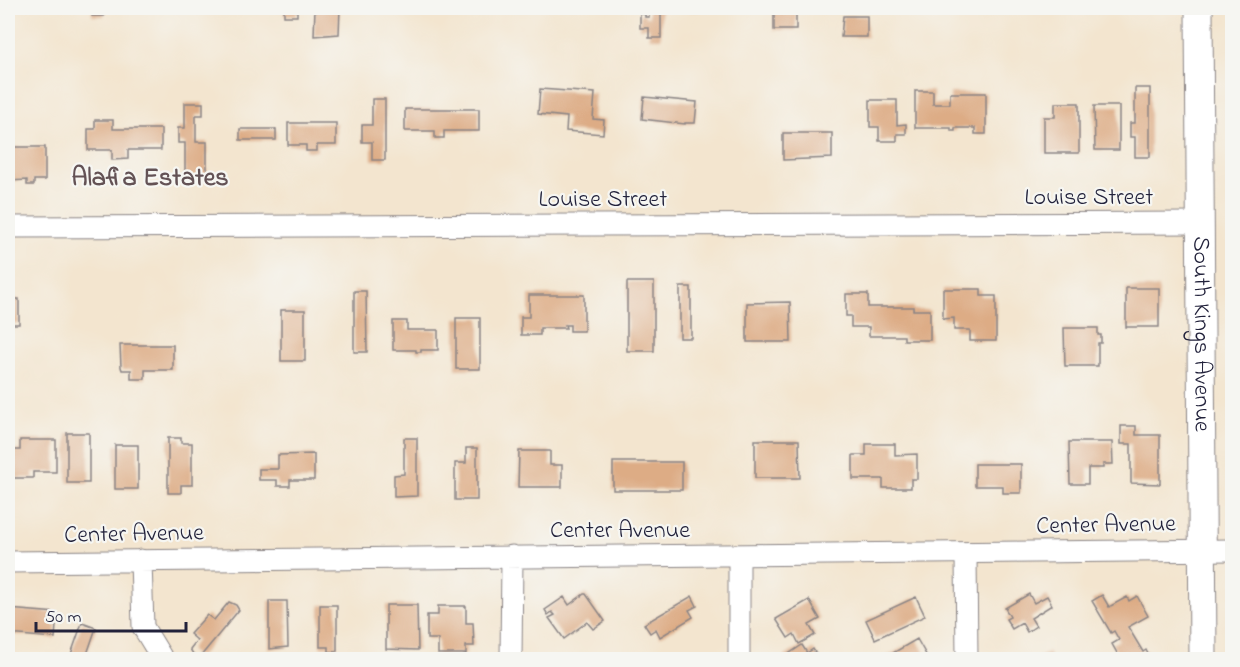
<svg xmlns="http://www.w3.org/2000/svg" width="1240" height="667" font-family="'Indie Flower',sans-serif">
<rect width="100%" height="100%" fill="#f6f6f2"/>
<filter id="ink" filterUnits="userSpaceOnUse"><feTurbulence type="fractalNoise" baseFrequency=".0167" numOctaves="2"/><feDisplacementMap in="SourceGraphic" scale="12" xChannelSelector="R" yChannelSelector="G"/><feConvolveMatrix kernelMatrix="1 2 1 2 8 2 1 2 1" color-interpolation-filters="sRGB"/></filter>
<filter id="wash" filterUnits="userSpaceOnUse"><feTurbulence type="fractalNoise" baseFrequency=".008" numOctaves="4" result="noise"/><feDisplacementMap in="SourceGraphic" scale="24" xChannelSelector="R" yChannelSelector="G"/><feGaussianBlur stdDeviation="1.35" result="paint"/><feColorMatrix in="noise" values="0 0 0 0 0 0 0 0 0 0 0 0 0 0 0 0 0 1.4 0 .05"/><feComposite in="paint" operator="in"/></filter>
<g filter="url(#wash)">
<rect width="100%" height="100%" fill="#f3e5cf"/>
<g id="blocks">
<!-- building -->
<path fill="#ddac85" d="M92 8H104V16H92Z
M284 8H297V16H284Z
M315 8H340L339 34 314 36Z
M649 8H661V38H649V28H640V14H645V17H649Z
M678 8H700V11H678Z
M774 8H796V30H774Z
M843 16H867V37H841Z
M1135 88H1150V157H1135V137H1130V123H1135Z
M540 89 595 93 593 119 604 120 603 134 566 131 567 117 538 114Z
M915 91H933V104H950V93H986V134H975V128H955V131H951V128H915Z
M644 97 697 102 695 123H685V124L642 119Z
M372 99H385V160H372V142H362V125H372Z
M870 100H897V125L906 124V134H897V141H879V127H870Z
M185 103H203V115H196V142H207V176H185V143H178V128H185Z
M1055 103H1079V153H1044V117H1055Z
M1094 106H1119V150H1095Z
M405 109H479V131H444V138H435V131H405Z
M95 120H113V129H161V150H128V159L112 160V150H88V129H95Z
M288 123H336V145H317V151H306V145H288Z
M240 129H276V140H240Z
M783 133H832V158L783 160Z
M8 147H45V180H34V185H27V180L8 181Z
M627 282H654V351H627Z
M680 287H691V338H680Z
M1126 288H1159V327H1126Z
M943 289H981V296H996V341H970V330H954V318L943 319Z
M354 291H366L367 352H354Z
M846 294H868V307H913V310H930V340H904V336H869V327H851V316H846Z
M529 295H584V331H570V325H565L566 328H540V335H521V317H529Z
M8 299H19V324H8Z
M790 302 791 342H747V303Z
M281 310H305V361H281Z
M456 318H480V369H456Z
M393 321H407V330H438V350H421V352H416V350H393Z
M1064 328H1098V335H1101V343H1098V366H1065Z
M120 345H173V370H145V379H131V370H122L121 367Z
M1121 426H1136V435H1160V484L1131 483V444H1121Z
M67 433H89V483H67Z
M168 438H181V443H192V485H181V493H168Z
M404 438H417V496L394 497V475L404 474Z
M20 440H56V472H33V478H8V450H20Z
M755 440H799L800 478H755Z
M1069 442H1112L1113 464H1103V468H1088V484H1070Z
M866 444H895V455L917 454V479H911V488H883V479H853V455H866Z
M115 445H138V489H115Z
M466 448H477V500H455V463H466Z
M519 451H550V465H562V487H518Z
M314 454V480H290V486H277V480H259V469H278V455Z
M613 462H682V490H613Z
M975 464H1021V493H1003V486H975Z
M584 594H586L605 621 593 629 587 622 564 639 549 618 555 615 552 612 548 615 545 610 564 597 569 605Z
M1029 594 1034 603 1047 596 1052 605 1031 618 1036 626 1027 632 1022 623 1012 629 1006 619 1010 617 1005 608Z
M1102 595 1109 607 1127 597 1129 601 1137 596 1148 616 1128 627 1143 652 1146 650 1151 660H1121L1112 644 1119 640 1114 631 1111 633 1092 601Z
M692 596 697 606 689 610 693 617 660 637 656 629 650 633 644 624Z
M916 597 925 616 875 639 866 620Z
M809 600 820 619 809 625 815 635 799 644 794 634 788 638 776 619Z
M269 601H287L288 647 269 649Z
M229 602 236 605 239 610 200 657 193 654 190 649 197 640 190 634 207 615 214 620Z
M320 605H337V651L329 652V647H320Z
M386 605H417L418 650 386 649Z
M438 606H466V623H473L474 646H466V654H438V639H427V615H438Z
M8 609 57 613 55 638 8 634Z
M82 623 96 628 85 660H69Z
M917 639 929 660H881Z
M802 645 807 653 813 649 820 660H785L784 657Z
M1048 652 1052 660H1036Z"/>
</g>
</g>
<g filter="url(#ink)">
<use href="#blocks" fill-opacity="0" stroke="#8a8485" stroke-width="1.5"/>
<g fill="none" stroke-linecap="round" stroke-linejoin="round">
<!-- minor casing -->
<g stroke="#8a8485" stroke-width="23">
<path id="minor" d="M8 227 1200 223
M966 554 967 660
M739 556V660
M141 560 143 627 163 660
M8 562 1232 550
M511 660 512 556"/>
</g>
<!-- tertiary casing -->
<g stroke="#8a8485" stroke-width="29">
<g id="tertiary">
<path id="s1" d="M1199 8 1203 660"/>
</g>
</g>
<!-- minor -->
<use href="#minor" stroke="#fff" stroke-width="21"/>
<!-- tertiary -->
<use href="#tertiary" stroke="#fff" stroke-width="27"/>
</g>
</g>
<g text-anchor="middle" dominant-baseline="central" stroke-width="4.5" stroke-linejoin="round" paint-order="stroke">
<!-- street labels -->
<g font-size="24" fill="#22223b" stroke="#f6f6f2">
<text x="1089" y="198">Louise Street</text>
<text x="603" y="200">Louise Street</text>
<text stroke="none"><textPath href="#s1" startOffset="326">South Kings Avenue</textPath></text>
<text transform="translate(1106 526) rotate(-1)">Center Avenue</text>
<text x="620" y="531">Center Avenue</text>
<text transform="translate(134 535) rotate(-1)">Center Avenue</text>
</g>
<!-- neighbourhood labels -->
<g font-size="26" font-weight="bold" fill="#635255" stroke="#f6f6f2">
<text x="150" y="179">Alafia Estates</text>
</g>
</g>
<!-- margin -->
<rect width="1240" height="667" fill="none" stroke="#f6f6f2" stroke-width="30"/>
<!-- scale -->
<path d="M36 622v9h150v-9" fill="none" stroke="#22223b" stroke-width="3"/>
<text x="45" y="622" font-size="18" fill="#22223b" stroke="#f6f6f2" stroke-width="4.5" paint-order="stroke">50 m</text>
</svg>
